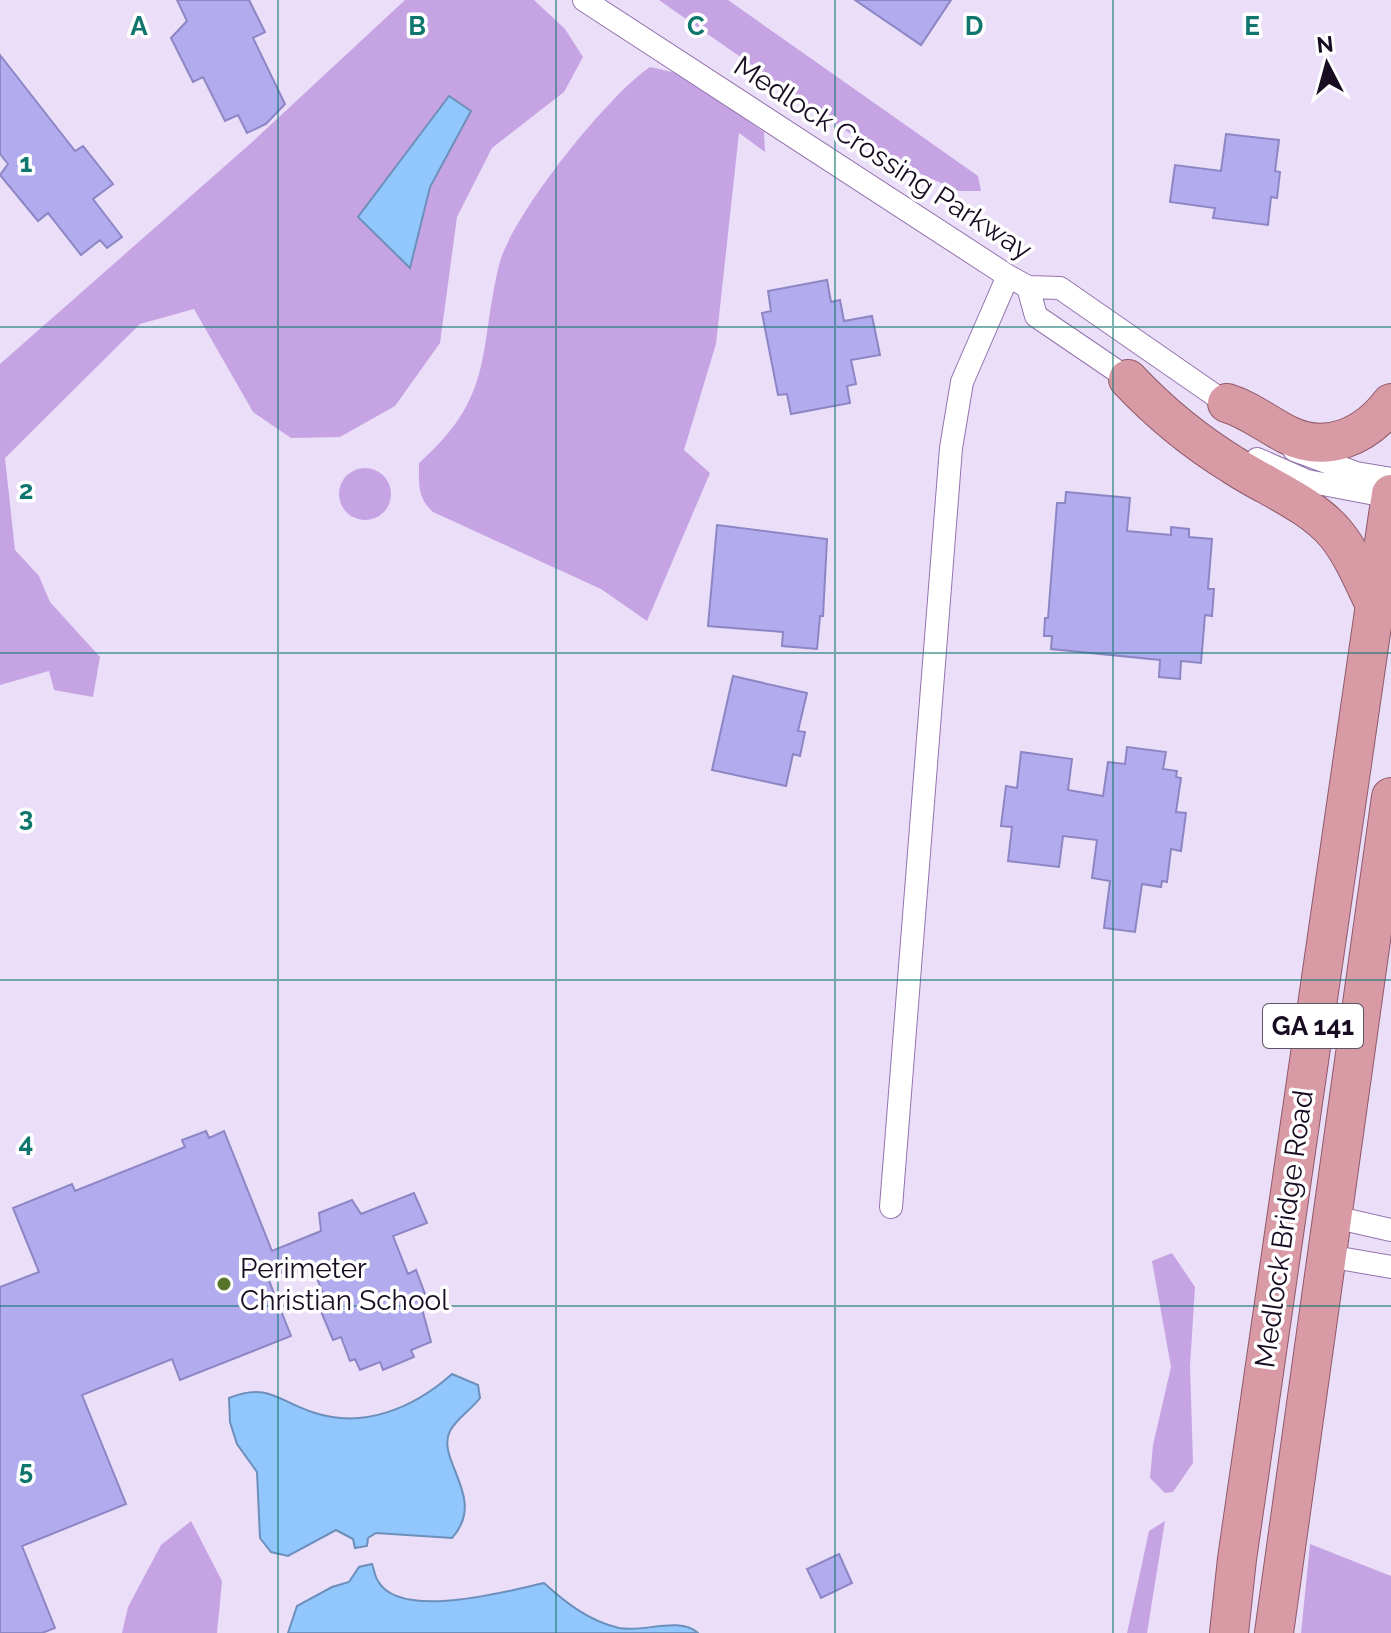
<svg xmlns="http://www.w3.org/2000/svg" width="1391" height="1633" font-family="Raleway,sans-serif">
<rect width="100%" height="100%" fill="#ebdef8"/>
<!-- green -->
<path fill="#c6a4e4" d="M405 0H534L565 29 583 57 564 92 492 148 457 217 440 343 395 406 340 437 291 438 253 412 194 309 140 324 5 458 15 550 39 576 50 602 100 657 93 697 54 690 49 671 0 685V364L250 144Z
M659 0H728L978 176 981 191H959L885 158Z
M650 67 681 74 764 132 765 152 739 133 716 344 684 450 710 473 647 621 601 589 433 512C417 498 419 483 419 463 495 396 478 353 499 265 511 216 608 95 650 67Z
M339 494a26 26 0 1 1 52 0a26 26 0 1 1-52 0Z
M1172 1253 1195 1287 1190 1366 1193 1463 1173 1492 1165 1493 1150 1478 1153 1445 1171 1367 1152 1261Z
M191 1521 222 1581 217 1633H122L128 1607 161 1545Z
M1165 1521 1147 1633H1127L1149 1531Z
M1310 1544 1391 1576V1633H1301Z"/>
<!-- water -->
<path fill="#91c7fc" stroke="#6d8fbb" stroke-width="2" d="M449 96 471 111 430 187 410 268 358 217Z
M452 1374 478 1385 480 1398C472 1409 456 1419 450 1431 435 1460 488 1498 452 1538L376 1533 368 1538 367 1546 355 1548 353 1539 336 1530 288 1556 271 1552 260 1538 257 1472 237 1444 230 1422 229 1398C269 1382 279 1402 315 1413 365 1429 415 1407 452 1374Z
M372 1564C374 1569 375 1577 378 1581 400 1621 508 1591 544 1583 566 1603 589 1621 619 1628 643 1633 679 1616 698 1633H288L297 1606 332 1587 349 1582 359 1567Z"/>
<!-- building -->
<path fill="#b2acee" stroke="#8d86c5" stroke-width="2" d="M177 0H249L265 32 253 38 285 104 266 124 247 133 238 115 225 121 203 77 193 82 171 38 187 21Z
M855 0H951L921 45Z
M0 55 75 151 83 146 113 184 93 199 122 237 107 248 100 240 81 255 48 213 38 221 0 175 8 164 0 154Z
M1226 134 1279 140 1275 171 1280 172 1277 198 1271 197 1268 225 1213 218 1215 208 1170 202 1175 165 1221 171Z
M827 280 831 302 840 300 844 321 872 316 880 355 851 360 856 384 847 386 850 403 791 414 787 394 778 395 762 313 771 311 768 291Z
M1066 492 1130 498 1127 531 1171 535V527L1189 529V537L1212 539 1208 589H1214L1212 616 1205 615 1201 663 1181 661 1180 679 1159 677 1160 660 1051 649 1052 636H1044L1045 618H1048L1057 503H1065Z
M717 525 827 539 823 616H820L817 649 782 646 783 632 708 626Z
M733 676 807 693 798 731 805 732 800 756 793 754 786 786 712 770Z
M1127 747 1166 752 1163 769 1177 771 1176 777 1181 778 1176 812 1186 813 1181 851 1171 849 1167 882 1162 881 1161 887 1142 884 1135 932 1104 928 1110 881 1092 878 1097 840 1063 836 1059 867 1008 861 1012 827 1001 826 1006 786 1017 788 1021 752 1072 759 1068 790 1103 796 1108 762 1125 764Z
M206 1131 209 1138 224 1131 272 1251 321 1231 319 1213 352 1200 361 1214 414 1193 427 1223 393 1236 408 1274 416 1270 428 1302 421 1305 431 1342 411 1350 414 1357 383 1370 380 1362 360 1370 355 1359 350 1361 341 1337 333 1340 320 1309 328 1306 310 1261 268 1278 291 1336 180 1380 172 1359 82 1395 126 1504 22 1546 55 1628 42 1633H0V1287L39 1272 13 1208 72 1184 75 1191 185 1147 182 1140Z
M839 1554 852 1583 821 1598 807 1569Z"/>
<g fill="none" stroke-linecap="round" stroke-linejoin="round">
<!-- minor casing -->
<g stroke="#9474af" stroke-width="24">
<path id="minor" d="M584 0 1008 276 1028 287 1060 288 1236 410
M1028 287 1036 316 1136 384
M1294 450 1356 473 1391 479
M1257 459 1307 481 1391 497
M891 1207 951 448 962 382 1008 276
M1334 1217 1391 1230
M1328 1256 1391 1267"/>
</g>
<!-- trunk casing -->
<g stroke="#8e596a" stroke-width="40">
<path id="trunk" d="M1128 379C1159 412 1194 441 1233 465 1266 487 1310 503 1336 534 1353 555 1363 581 1375 605
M1227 403C1250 410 1266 424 1288 435 1327 454 1366 436 1391 403
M1229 1633 1237 1559 1391 494
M1274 1633 1391 797"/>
</g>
<!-- minor -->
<use href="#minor" stroke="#fff" stroke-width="22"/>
<!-- trunk -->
<use href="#trunk" stroke="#d89ba6" stroke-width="38"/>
</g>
<!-- grid -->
<path fill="none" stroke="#0f766e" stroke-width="2" stroke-opacity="0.55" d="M278 0V1633M556 0V1633M835 0V1633M1113 0V1633M0 327H1391M0 653H1391M0 980H1391M0 1306H1391"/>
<!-- markers -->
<circle fill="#557329" stroke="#fff" stroke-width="3" cx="224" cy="1284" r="8"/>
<g text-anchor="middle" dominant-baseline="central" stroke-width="7" stroke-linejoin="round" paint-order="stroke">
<!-- shield labels -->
<rect fill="#fff" stroke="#5d5564" stroke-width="2" x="1263" y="1004" width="100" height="44" rx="6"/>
<g font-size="26" font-weight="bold" fill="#180c22">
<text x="1313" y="1026">GA 141</text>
</g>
<!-- street labels -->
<g font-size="28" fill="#180c22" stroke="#fff">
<text transform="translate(883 158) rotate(33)">Medlock Crossing Parkway</text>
<text transform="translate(1284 1229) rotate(-82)">Medlock Bridge Road</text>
</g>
<!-- poi labels -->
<g font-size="28" fill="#180c22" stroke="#fff" text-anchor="start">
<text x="240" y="1268">Perimeter<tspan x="240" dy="32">Christian School</tspan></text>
</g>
</g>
<g font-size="26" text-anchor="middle" font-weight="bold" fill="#0f766e" stroke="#fff" stroke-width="7" stroke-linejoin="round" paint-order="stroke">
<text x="139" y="35">A</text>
<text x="417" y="35">B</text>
<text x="696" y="35">C</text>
<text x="974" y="35">D</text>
<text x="1252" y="35">E</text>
<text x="26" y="172">1</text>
<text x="26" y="499">2</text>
<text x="26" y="826">3</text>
<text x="26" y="1152">4</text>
<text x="26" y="1479">5</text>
</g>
<!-- north arrow -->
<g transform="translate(1327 64) rotate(354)" stroke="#ffffff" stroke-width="6" paint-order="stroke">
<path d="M0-6L14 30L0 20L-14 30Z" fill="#180c22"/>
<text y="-12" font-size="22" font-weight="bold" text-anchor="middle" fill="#180c22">N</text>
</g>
</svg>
